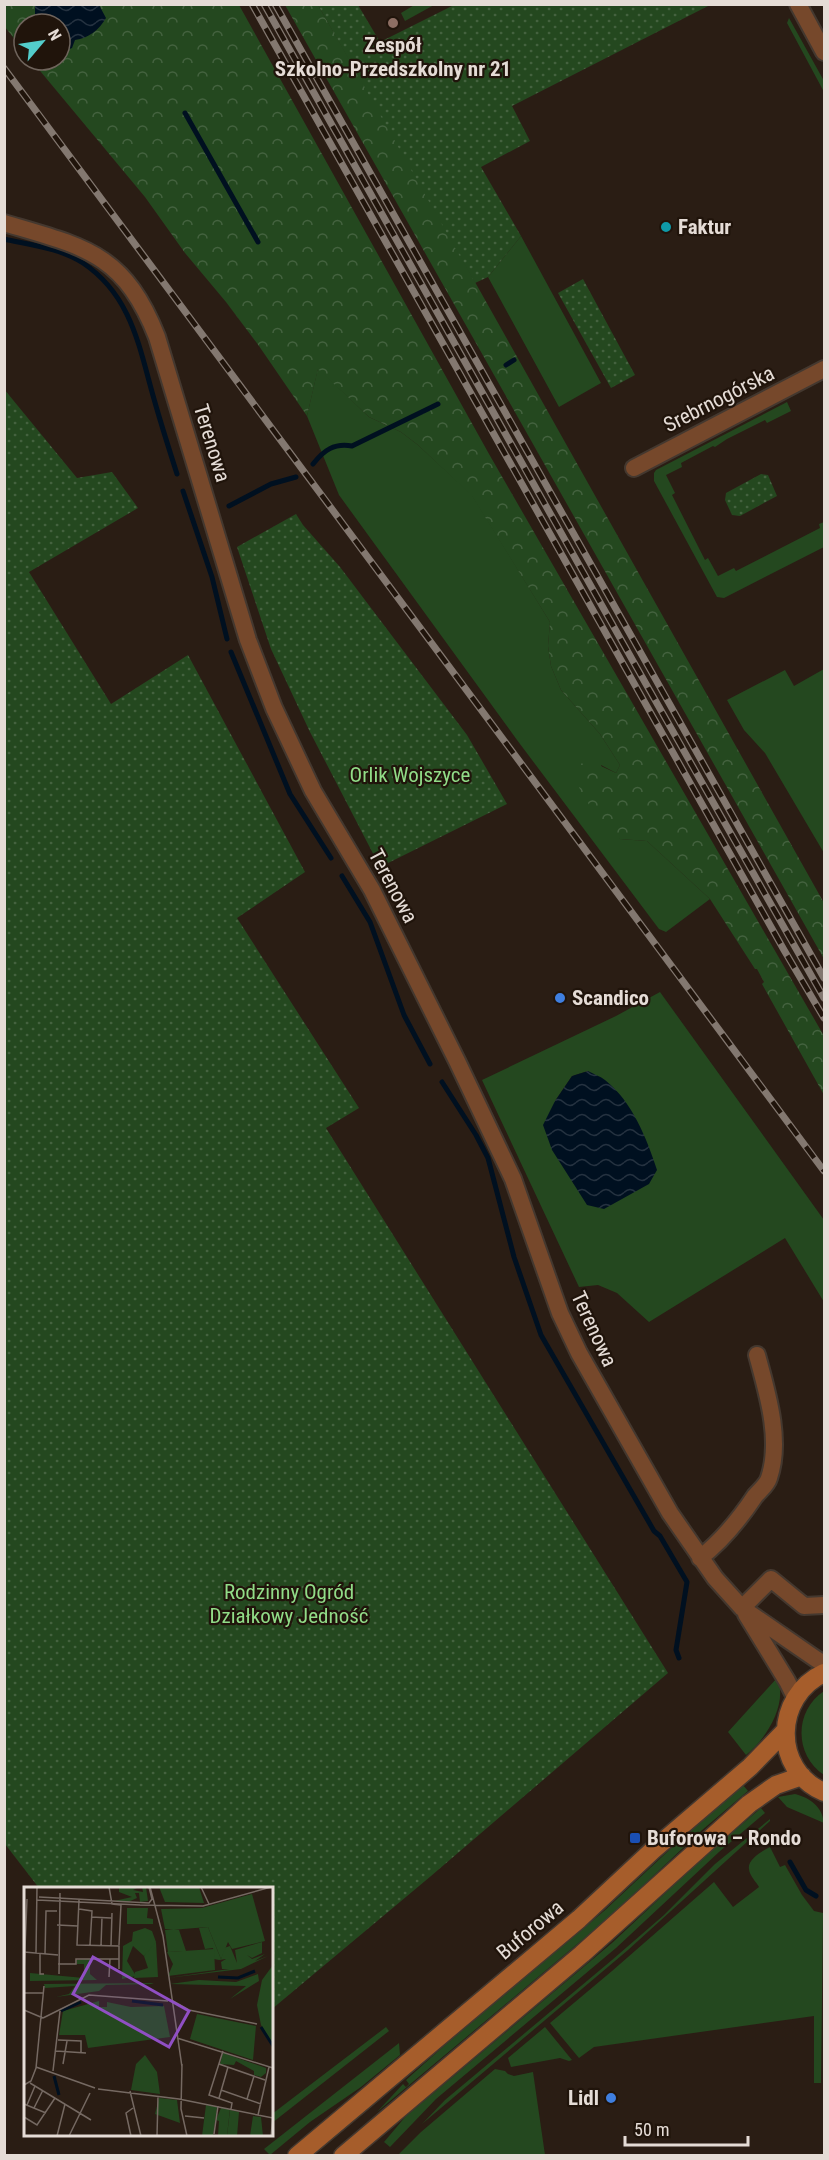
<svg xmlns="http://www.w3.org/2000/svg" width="829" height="2160" font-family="'Roboto Condensed',sans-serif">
<defs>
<pattern id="forest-crowns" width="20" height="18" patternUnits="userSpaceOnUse" patternTransform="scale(1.5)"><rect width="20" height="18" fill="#24481f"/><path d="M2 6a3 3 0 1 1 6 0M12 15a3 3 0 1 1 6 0" fill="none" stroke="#44623f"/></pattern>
<pattern id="park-dots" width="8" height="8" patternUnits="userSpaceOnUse" patternTransform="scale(1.5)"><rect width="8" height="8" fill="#24481f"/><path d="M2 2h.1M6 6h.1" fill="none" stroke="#44623f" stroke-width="1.8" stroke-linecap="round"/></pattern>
<pattern id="water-waves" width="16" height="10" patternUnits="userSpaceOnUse" patternTransform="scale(1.5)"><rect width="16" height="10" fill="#001020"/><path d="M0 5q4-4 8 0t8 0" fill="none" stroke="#253240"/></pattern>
</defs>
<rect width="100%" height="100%" fill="#2a1d14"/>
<!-- grass -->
<path fill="#24481f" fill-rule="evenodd" d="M416 4 434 5 405 21 401 13Z
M789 18 824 81V92L787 23Z
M521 236 601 383 559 407 488 277Z
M318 368 369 417 401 432 418 445 472 495 550 622 548 646 551 666 561 690 600 734 620 765 616 773 601 765 620 839 647 841 710 899 666 932 659 929 517 740 339 495 307 416Z
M787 402 791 411 767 423 765 420 727 439 715 447 713 446 681 463 682 467 666 475 675 493 672 495 705 560 708 558 718 576 734 568 736 571 820 528 819 524 824 522V547L724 598 717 597 654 481V473L656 470Z
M824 669V853L765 753 744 730 727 700 785 670 794 686Z
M660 992 824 1220V1302L785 1238 649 1322 617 1293 598 1285 579 1287 482 1080 616 1016ZM588 1071 574 1184 566 1169 555 1101 572 1076Z
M777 1678C789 1703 765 1741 746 1755L728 1732Z
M824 1691V1775C794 1755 794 1711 824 1691Z
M743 1785 748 1791 701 1831 612 1915 377 2112 403 2084 406 2087 409 2084 406 2080 446 2044 604 1911 697 1824Z
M795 1794C810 1798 822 1806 824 1823L787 1807 778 1797Z
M761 1808 765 1813 719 1852 616 1948 436 2099 390 2147 384 2142 406 2116 612 1943 709 1852Z
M770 1819V1821L628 1950 422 2124 445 2100 612 1960 664 1915 715 1864Z
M770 1847 780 1867 785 1865 802 1895 814 1911 823 1913 821 2083H814V2016L594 2047 579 2058 550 2023 612 1971 714 1882 733 1907 759 1887C757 1883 749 1875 749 1869 747 1860 762 1851 770 1847Z
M386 2027 389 2031 272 2123V2114Z
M545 2027 572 2060 569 2061 560 2058 511 2067 508 2058Z
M399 2043 400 2055 361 2087 310 2122 270 2155 264 2149Z
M495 2069 505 2071 508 2074 514 2076 533 2072 545 2155H398L421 2132Z"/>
<!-- forest -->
<path fill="url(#forest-crowns)" d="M4 5H239L489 454 824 1036V1095L762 984 764 982 757 969H755L710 899 647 841 620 839 600 822 581 792 575 777 580 764 590 761 616 773 620 765 600 734 561 690 551 666 548 646 550 622 472 496 418 445 401 432 369 417 318 369 307 416 259 346 226 302 185 253 145 197 31 60H60V24H24V51L5 27Z
M285 5H318L380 113 824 903V959Z"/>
<!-- park -->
<path fill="url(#park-dots)" d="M318 5H358L380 42 454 5H710L512 106 530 141 481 167 521 236 488 277 475 283Z
M583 279 635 375 611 388 558 293Z
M4 389 77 478 112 472 138 508 29 572 111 704 188 655 305 872 237 918 359 1108 326 1128 668 1673 431 1876 272 2009V1888H39L5 1844Z
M761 474 768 475 777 496 740 516 732 515 725 500 726 493Z
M296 514 303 525 340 567 467 735 507 804 380 867 310 732 271 649 237 547Z"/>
<!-- water -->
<path fill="url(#water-waves)" d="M35 4 99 5 106 18C99 30 89 38 75 40L72 48 60 53V24H37L35 19Z
M588 1071C593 1074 600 1076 605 1080 632 1101 647 1139 657 1170L649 1184 604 1209 587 1205 552 1150 543 1125 555 1101 572 1076Z"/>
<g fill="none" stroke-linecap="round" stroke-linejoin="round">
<!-- stream -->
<path stroke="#001020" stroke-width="5" d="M185 113 258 242
M4 239C31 245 60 248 83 263 132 296 139 347 154 399 161 424 169 449 177 474
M506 365 514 360
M313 464C324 450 334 443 352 446L438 404
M183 491 212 577 227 639
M229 506 271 484 296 477
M231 652 290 794 331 858
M342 876 370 922 404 1015 430 1064
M442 1082 476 1135 488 1158 514 1257 541 1335 654 1531 660 1536 687 1582 676 1650 679 1658
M790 1862 806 1890 816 1896"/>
<!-- street casing -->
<g stroke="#44382f" stroke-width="20">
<path id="street" d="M798 4 824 52
M4 223C85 247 124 253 157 337L248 640 274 708 313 791 372 890 457 1061 513 1179 560 1313 579 1353 670 1513 715 1578 742 1608 816 1659 824 1664
M634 468 824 369
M700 1558C723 1540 739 1520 755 1496 760 1490 767 1485 769 1478 782 1440 767 1392 757 1355
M742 1608 771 1579 804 1606 824 1605
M746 1614 787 1681 795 1697"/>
</g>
<!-- secondary casing -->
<g stroke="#44382f" stroke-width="21">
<path id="secondary" d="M824 1673C774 1696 772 1770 824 1792
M297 2156 579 1919 653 1850 750 1767 785 1731
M343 2156 582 1954 749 1804 776 1785 802 1776"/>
</g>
<!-- street -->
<use href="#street" stroke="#76482b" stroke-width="16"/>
<!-- secondary -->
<use href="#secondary" stroke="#a65d2b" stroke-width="18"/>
<!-- rail casing -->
<g stroke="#837870" stroke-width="7">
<path id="rail" d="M252 4 784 950 824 1018
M264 4 633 661 824 998
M275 4 824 978
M4 68 824 1171"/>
</g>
<!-- rail -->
<use href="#rail" stroke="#20140b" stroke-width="4.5" stroke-dasharray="14" stroke-linecap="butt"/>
</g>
<!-- markers -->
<circle fill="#8d6e63" stroke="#20140b" stroke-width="2" cx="393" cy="23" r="6"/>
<circle fill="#0f9aa8" stroke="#20140b" stroke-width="2" cx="666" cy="227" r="6"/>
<g fill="#3f7fe0" stroke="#20140b" stroke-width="2">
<circle cx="560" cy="998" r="6"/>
<circle cx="611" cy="2098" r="6"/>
</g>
<rect fill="#1a4fb4" stroke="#20140b" stroke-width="2" x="629" y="1832" width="12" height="12" rx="3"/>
<g text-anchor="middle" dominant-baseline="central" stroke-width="4.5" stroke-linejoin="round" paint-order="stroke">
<!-- poi labels -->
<g font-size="21" font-weight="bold" fill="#e5dcd6" stroke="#20140b" text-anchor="start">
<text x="393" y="45" text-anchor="middle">Zespół<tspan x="393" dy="24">Szkolno-Przedszkolny nr 21</tspan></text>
<text x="678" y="227">Faktur</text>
<text x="572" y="998">Scandico</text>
<text x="647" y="1838">Buforowa – Rondo</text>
<text x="599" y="2098" text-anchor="end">Lidl</text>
</g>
<!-- street labels -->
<g font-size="21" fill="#e5dcd6" stroke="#20140b">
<text transform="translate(719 399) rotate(-27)">Srebrnogórska</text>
<text transform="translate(212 443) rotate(73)">Terenowa</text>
<text transform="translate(393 886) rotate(62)">Terenowa</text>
<text transform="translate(594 1329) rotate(65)">Terenowa</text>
<text transform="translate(530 1930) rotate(-40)">Buforowa</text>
</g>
<!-- park labels -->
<g font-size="21" fill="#91dc87" stroke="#20140b">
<text x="410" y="775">Orlik Wojszyce</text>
<text x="289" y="1592">Rodzinny Ogród<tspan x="289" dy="24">Działkowy Jedność</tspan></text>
</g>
</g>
<!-- overview -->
<g transform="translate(24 1887)">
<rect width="249" height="249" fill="#2a1d14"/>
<path d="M95 0H115L109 3 119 5 118 0H122L124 14 116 15 115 6H111L113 11 104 15 90 14 108 10 95 5ZM184 40 197 72 200 61 206 59 213 76 211 63 238 55V66L228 71 223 68 228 72 241 67 231 74 244 69 217 82 144 91 205 82H198L197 75 202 72 195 73 190 72 189 61 181 62 175 41ZM121 41 128 44 132 55 129 63 120 69 109 59 103 74 112 89 98 92 99 59 108 54 109 45ZM199 166 242 181V186L237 190 230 188V184L212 174 210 178 196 177ZM121 168 133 185 136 207 107 203 112 177ZM135 211 153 213 156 236 131 227ZM197 221 206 222 203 249H194L195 234 192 233Z" fill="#24481f"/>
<path d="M132 55 134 90 110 91 111 85 124 81 120 69ZM234 87 235 94 206 112 222 99 146 97 175 93 212 95ZM20 97 127 96 130 97 82 98 75 104 32 110 45 107 51 99 21 101Z" fill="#24481f"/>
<path d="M190 62 191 83 144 89 149 77 143 65Z" fill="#24481f"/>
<path d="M135 0H175L180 16 141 15ZM228 7 241 54 208 62 204 55 197 72 184 40 159 42 150 43H155L162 64 144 65 141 43H149L141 42 137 22 178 21ZM103 21H124L123 31 129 32V37H103ZM66 72V87L73 93 6 94V86L60 91V77H53V73ZM249 78V158L237 138 233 118 238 93ZM75 114V120H83V115L107 120 140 119 146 150 64 161 61 148H35L39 124ZM173 127 232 139 229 173 166 152ZM182 218 193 220 189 249H178ZM206 223 215 225 213 249H203ZM229 229 237 230 239 249H226Z" fill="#24481f"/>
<path fill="none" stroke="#001020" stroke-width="3" d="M194 90 214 91 231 84M108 114 139 118M37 124 57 115M237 140 249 159M30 189 35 208"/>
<path fill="none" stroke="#756962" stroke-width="1.5" d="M85 0 88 17 97 18 95 58M126 0 139 49 158 180M177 0 185 17M15 10 125 16 128 12 125 0M13 13 116 18M55 13 53 58 95 59V82M115 18 179 19 247 0M55 22 68 24 66 58M67 30 87 31M33 38 54 39M87 58 88 26M77 59 78 30M0 65 34 68M12 66 13 0M16 67V87H20M21 67 22 24H33M34 77H52V72H95M0 86 3 12M35 87 36 6M85 90 86 72M0 106H20M149 114 165 123 233 137M0 123 19 131M19 131 65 108 144 114M153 151 249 181M34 153 57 154V166M32 164 62 166M199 164 185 208 208 216 207 222M39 177 43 154M158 177 157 222 163 249M195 177 241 193M12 180 71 201M29 184 36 124M6 196 67 233M0 198 7 194 12 181 20 99M74 202 155 212 249 231M197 203 237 217M106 204 117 249M195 211 204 180M223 212 230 189M0 217 22 226M3 218 11 199M10 221 19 203M234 228 245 180M161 229 180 231M0 230 13 238 31 211M190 247 194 219M33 249 41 217M45 249 66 206M107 249 102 226 109 221M133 249 134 209M247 249 249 229"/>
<path fill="#904fc4" fill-opacity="0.15" stroke="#904fc4" stroke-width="3" d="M69 70 165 124 145 160 49 107Z"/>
<rect width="249" height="249" fill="none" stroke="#e5dcd6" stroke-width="3"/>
</g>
<!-- border -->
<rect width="829" height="2160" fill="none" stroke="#e5dcd6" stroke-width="12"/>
<!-- north arrow -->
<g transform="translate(42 42) rotate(61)"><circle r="28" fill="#20140b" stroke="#6f645c" stroke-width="1.5"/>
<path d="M0-4.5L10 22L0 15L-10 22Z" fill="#53cdcb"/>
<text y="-9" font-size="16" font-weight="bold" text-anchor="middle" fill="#e5dcd6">N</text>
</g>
<!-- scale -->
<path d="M625 2136v9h123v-9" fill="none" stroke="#e5dcd6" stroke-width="3"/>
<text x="634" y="2136" font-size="18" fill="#e5dcd6" stroke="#20140b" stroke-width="4.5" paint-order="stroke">50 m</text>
</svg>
